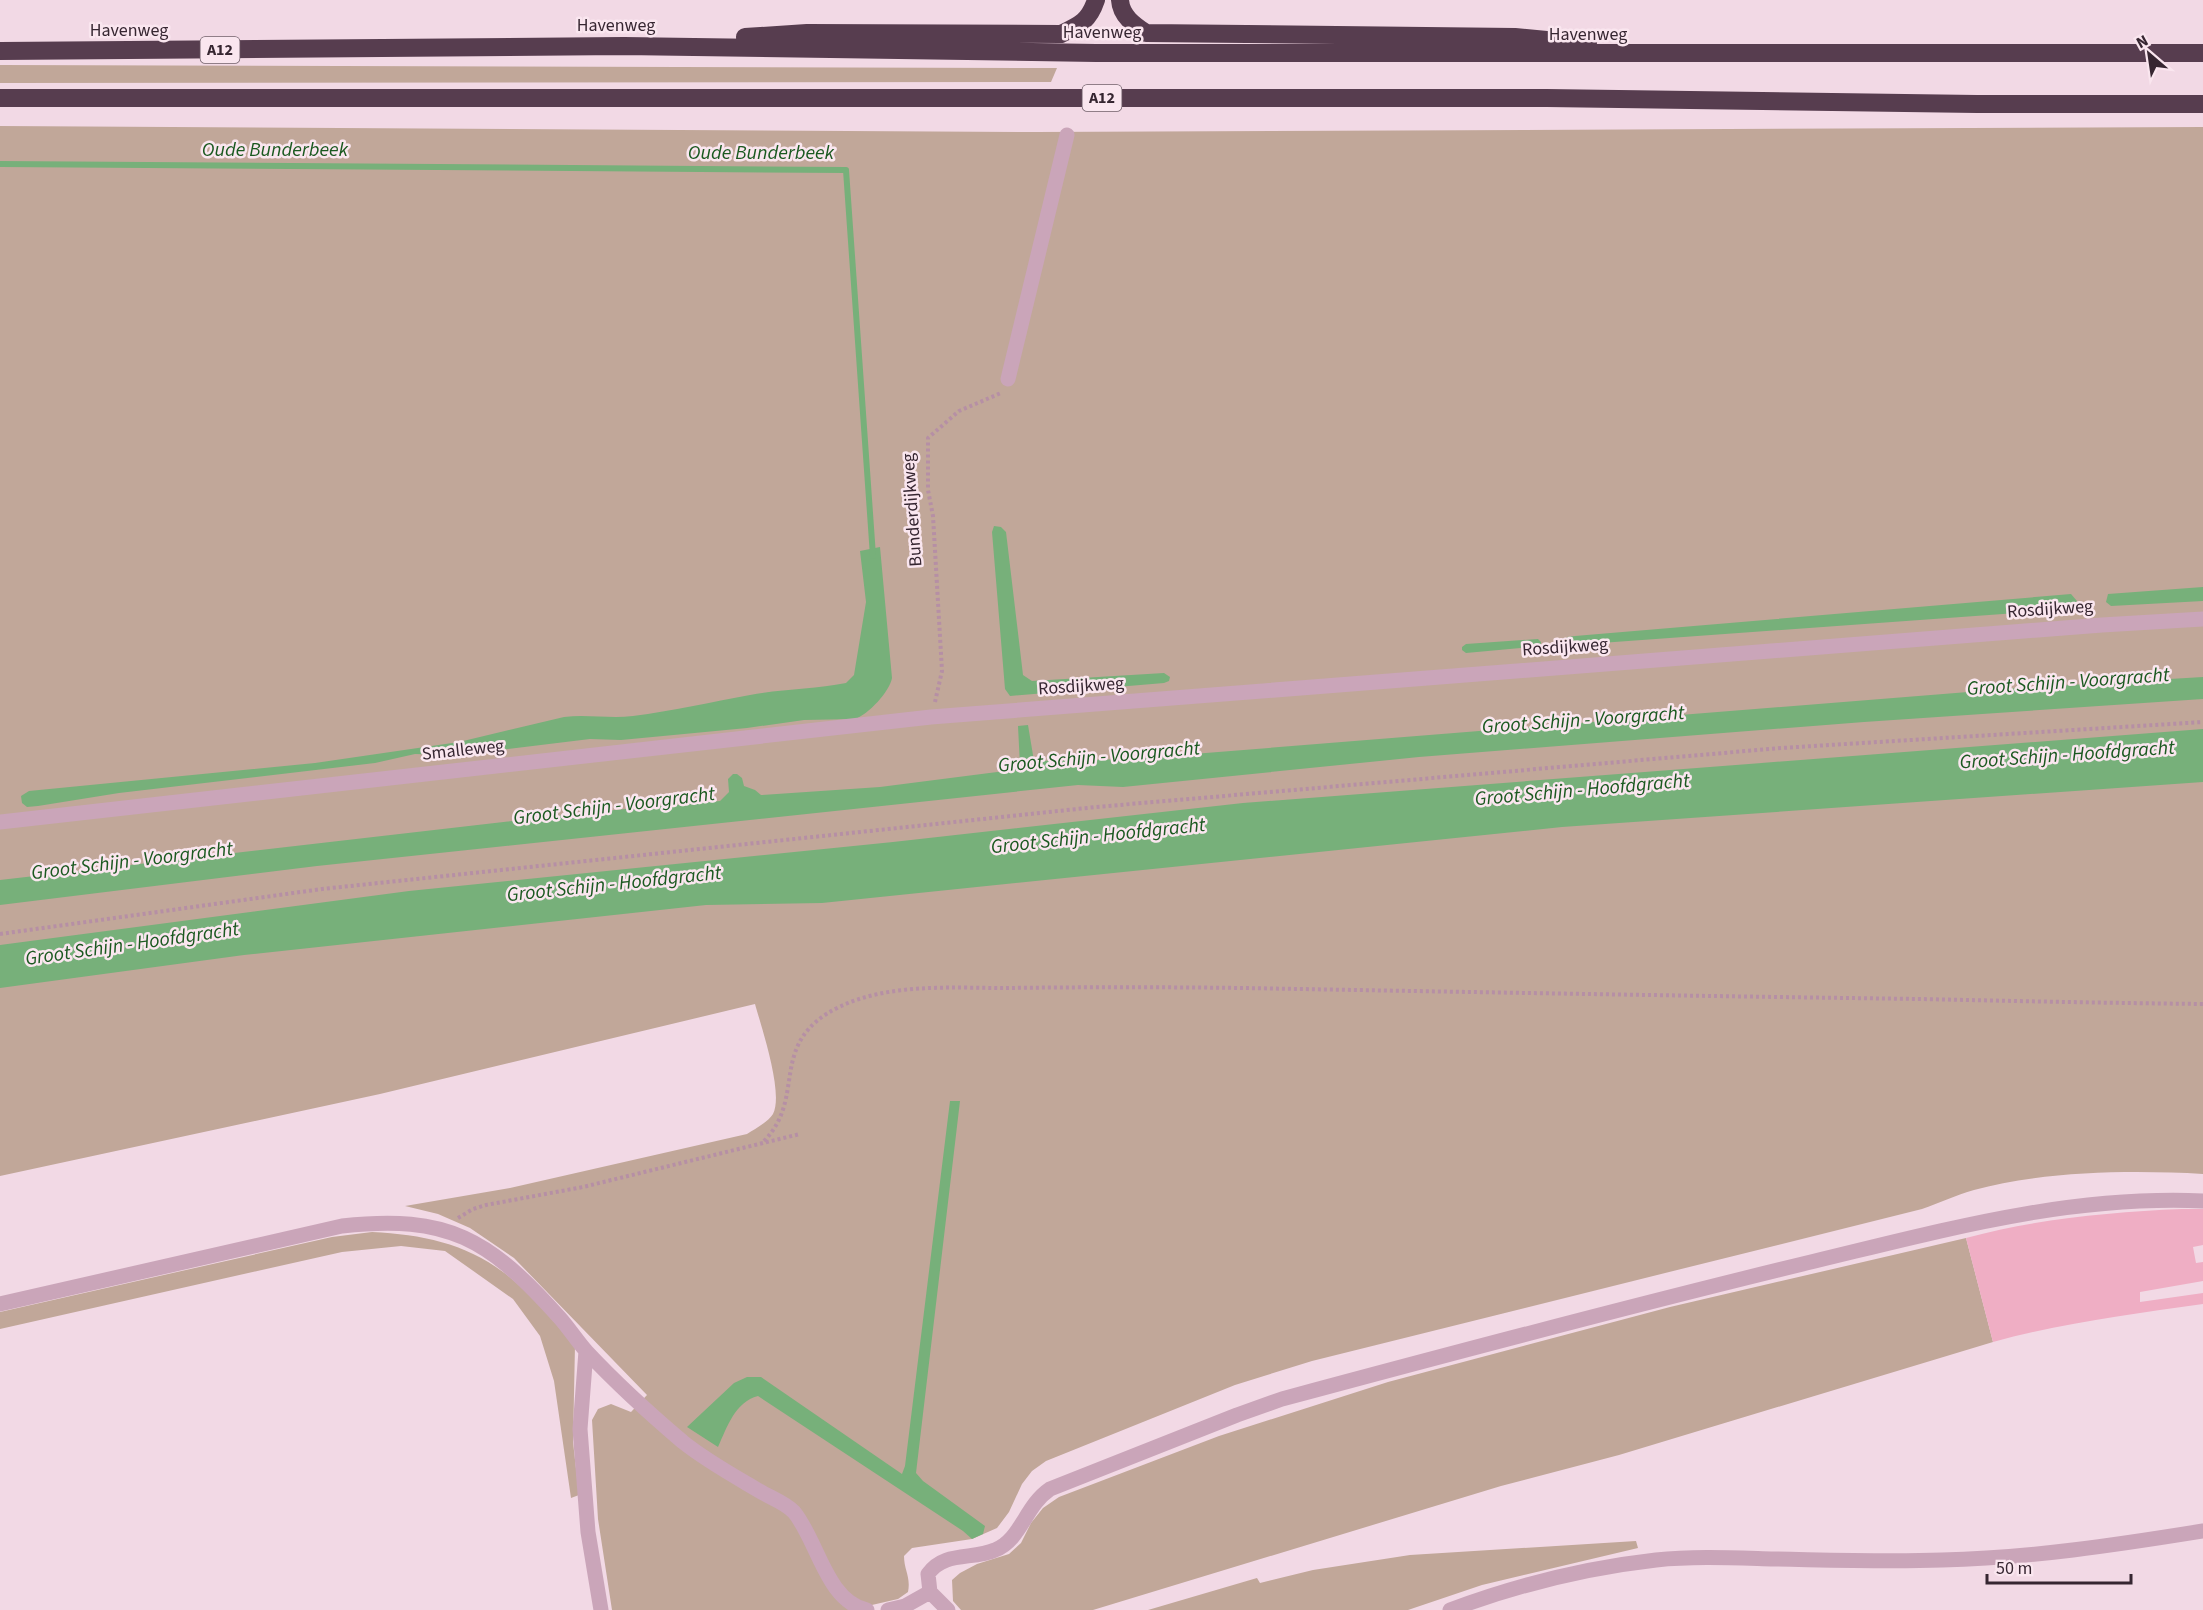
<svg xmlns="http://www.w3.org/2000/svg" width="2203" height="1610" font-family="'Source Sans 3',sans-serif">
<rect width="100%" height="100%" fill="#f2d9e5"/>
<!-- green -->
<path fill="#c1a799" d="M0 65 1057 68 1051 82 0 83Z
M0 126 1036 132 2203 127V1174C2132 1170 2042 1171 1974 1190 1956 1195 1939 1203 1922 1209L1312 1361 1235 1385 1046 1461 1032 1471 1022 1484 1009 1512 997 1528 972 1539 912 1548 904 1556C904 1570 911 1577 908 1592L898 1599 850 1610H612L598 1519 592 1420 598 1409 611 1404 631 1412 647 1395 514 1258 470 1228 438 1214 405 1206 510 1188 747 1134C755 1129 768 1122 773 1114 784 1093 761 1026 755 1004L380 1094 0 1176Z
M372 1232C430 1235 477 1246 521 1287 541 1305 557 1326 575 1345L573 1442 579 1495 571 1498 554 1381 540 1336 513 1299 445 1251 401 1246 342 1252 0 1329V1312L332 1237Z
M1966 1238 1993 1342 1619 1455 1501 1486 1093 1610H961L953 1601 952 1580 960 1573 977 1564 1009 1554 1021 1543 1031 1523 1043 1508 1059 1497 1219 1436 1388 1382 1670 1307Z
M1636 1541 1638 1548 1482 1585 1408 1610H1148L1257 1578 1260 1583 1313 1570 1410 1555Z"/>
<!-- sand -->
<path fill="#efaec4" d="M2182 1209H2203V1245L2193 1247 2196 1263 2203 1262V1281L2140 1292V1302L2203 1293V1304C2132 1314 2062 1323 1993 1342L1966 1238C2037 1219 2109 1212 2182 1209Z"/>
<!-- water -->
<path fill="#77b07a" d="M994 526 1001 527 1006 532 1023 675 1032 681 1164 673 1170 677 1169 681 1164 683 1010 696 1005 689 992 532Z
M880 547 892 678C890 691 868 715 855 719L804 720 747 728 621 740 590 739 474 753 445 755 415 754 375 763 119 793 38 806 27 807 22 803 21 796 29 791 315 763 459 742 564 717C587 714 610 719 633 716 673 711 711 702 750 695 782 689 815 689 846 683L854 675 866 602 860 551Z
M2203 587V601L2111 606 2106 602 2108 594Z
M2071 594 2077 601 2072 606 2060 610 1573 645 1566 643 1567 637 1575 636Z
M1538 639 1541 642V646L1466 653 1462 650V647L1466 644Z
M2203 677V699L1864 722 1419 757 1123 787 1078 785 317 866 0 905V880L591 812 720 801 729 792 728 779 733 774H737L742 778 744 786 755 790 761 795 880 787 1005 771 1020 766 1018 726 1028 725 1034 761 1130 759 2018 688Z
M2203 729V782L1562 827 822 903 706 905 244 955 0 988V945L409 891 893 842 1243 803Z
M950 1101H960L916 1473 923 1481 985 1526 983 1534 972 1539 963 1531 758 1396C735 1402 727 1427 718 1447L687 1427 734 1383 747 1377H761L902 1474 905 1466Z"/>
<g fill="none" stroke-linecap="round" stroke-linejoin="round">
<!-- stream -->
<path stroke="#77b07a" stroke-width="6" d="M0 164 846 170 873 556"/>
<!-- path -->
<path stroke="#b68fa5" stroke-width="4" stroke-dasharray="3 3" stroke-linecap="butt" d="M935 702 942 671 933 516 928 490V438L959 411 1001 393
M0 934 322 889 1096 807 1781 748 2203 722
M764 1141C808 1096 766 1043 839 1007 889 983 951 988 1005 988 1084 987 1164 987 1243 988 1468 992 1694 996 1919 999 2014 1001 2108 1003 2203 1004
M458 1218 473 1209 486 1205 583 1187 800 1134"/>
<!-- minor -->
<path stroke="#caa5b9" stroke-width="15" d="M1008 379 1067 135
M0 822 931 717 2102 625 2203 619
M0 1304 342 1226C448 1214 489 1239 559 1317 569 1328 577 1341 587 1352 617 1384 650 1414 683 1442 708 1462 736 1477 763 1493 772 1498 787 1504 794 1512 818 1541 826 1601 867 1610
M586 1351 580 1429 588 1532 601 1610
M888 1610 905 1606 930 1592
M948 1610 930 1592 928 1574C944 1551 972 1560 995 1550 1021 1540 1025 1506 1050 1489L1237 1415 1282 1399C1460 1351 1637 1304 1815 1261 1944 1230 2069 1195 2203 1201
M1450 1610C1517 1585 1585 1568 1656 1560 1695 1556 1735 1558 1774 1559 1830 1560 1886 1562 1942 1560 2030 1558 2116 1545 2203 1531"/>
<!-- highway -->
<path stroke="#573d4f" stroke-width="18" d="M1120 0C1121 16 1134 25 1146 33L1515 37 1588 44
M745 37 807 33 1061 34C1080 25 1089 21 1096 0
M0 51 624 46 1096 53H2203
M0 98H1547L1977 104H2203"/>
</g>
<g text-anchor="middle" dominant-baseline="central" stroke-width="5" stroke-linejoin="round" paint-order="stroke">
<!-- shield labels -->
<g fill="#fae6ef" stroke="#71606a" stroke-width="1.5">
<rect x="200.5" y="37" width="39" height="26" rx="4.5"/>
<rect x="1082.5" y="85" width="39" height="26" rx="4.5"/>
</g>
<g font-size="16" font-weight="bold" fill="#362631">
<text x="220" y="50">A12</text>
<text x="1102" y="98">A12</text>
</g>
<!-- street labels -->
<g font-size="18" fill="#362631" stroke="#fae6ef">
<text x="616" y="25">Havenweg</text>
<text x="129" y="30">Havenweg</text>
<text x="1102" y="32">Havenweg</text>
<text x="1588" y="34">Havenweg</text>
<text transform="translate(912 510) rotate(-94)">Bunderdijkweg</text>
<text transform="translate(2050 609) rotate(-4)">Rosdijkweg</text>
<text transform="translate(1565 647) rotate(-4)">Rosdijkweg</text>
<text transform="translate(1081 686) rotate(-4)">Rosdijkweg</text>
<text transform="translate(463 750) rotate(-6)">Smalleweg</text>
</g>
<!-- water labels -->
<g font-size="20" font-style="italic" fill="#1b5920" stroke="#fae6ef">
<text x="275" y="150">Oude Bunderbeek</text>
<text x="761" y="153">Oude Bunderbeek</text>
<text transform="translate(2068 682) rotate(-4)">Groot Schijn - Voorgracht</text>
<text transform="translate(1583 720) rotate(-4)">Groot Schijn - Voorgracht</text>
<text transform="translate(2067 755) rotate(-4)">Groot Schijn - Hoofdgracht</text>
<text transform="translate(1099 757) rotate(-5)">Groot Schijn - Voorgracht</text>
<text transform="translate(1582 790) rotate(-5)">Groot Schijn - Hoofdgracht</text>
<text transform="translate(614 806) rotate(-7)">Groot Schijn - Voorgracht</text>
<text transform="translate(1098 836) rotate(-6)">Groot Schijn - Hoofdgracht</text>
<text transform="translate(132 861) rotate(-7)">Groot Schijn - Voorgracht</text>
<text transform="translate(614 884) rotate(-6)">Groot Schijn - Hoofdgracht</text>
<text transform="translate(132 944) rotate(-8)">Groot Schijn - Hoofdgracht</text>
</g>
</g>
<!-- north arrow -->
<g transform="translate(2149 54) rotate(331)" stroke="#fae6ef" stroke-width="4.5" paint-order="stroke">
<path d="M0-4.5L10 22L0 15L-10 22Z" fill="#362631"/>
<text y="-9" font-size="16" font-weight="bold" text-anchor="middle" fill="#362631">N</text>
</g>
<!-- scale -->
<path d="M1987 1574v9h144v-9" fill="none" stroke="#362631" stroke-width="3"/>
<text x="1996" y="1574" font-size="18" fill="#362631" stroke="#fae6ef" stroke-width="4.5" paint-order="stroke">50 m</text>
</svg>
